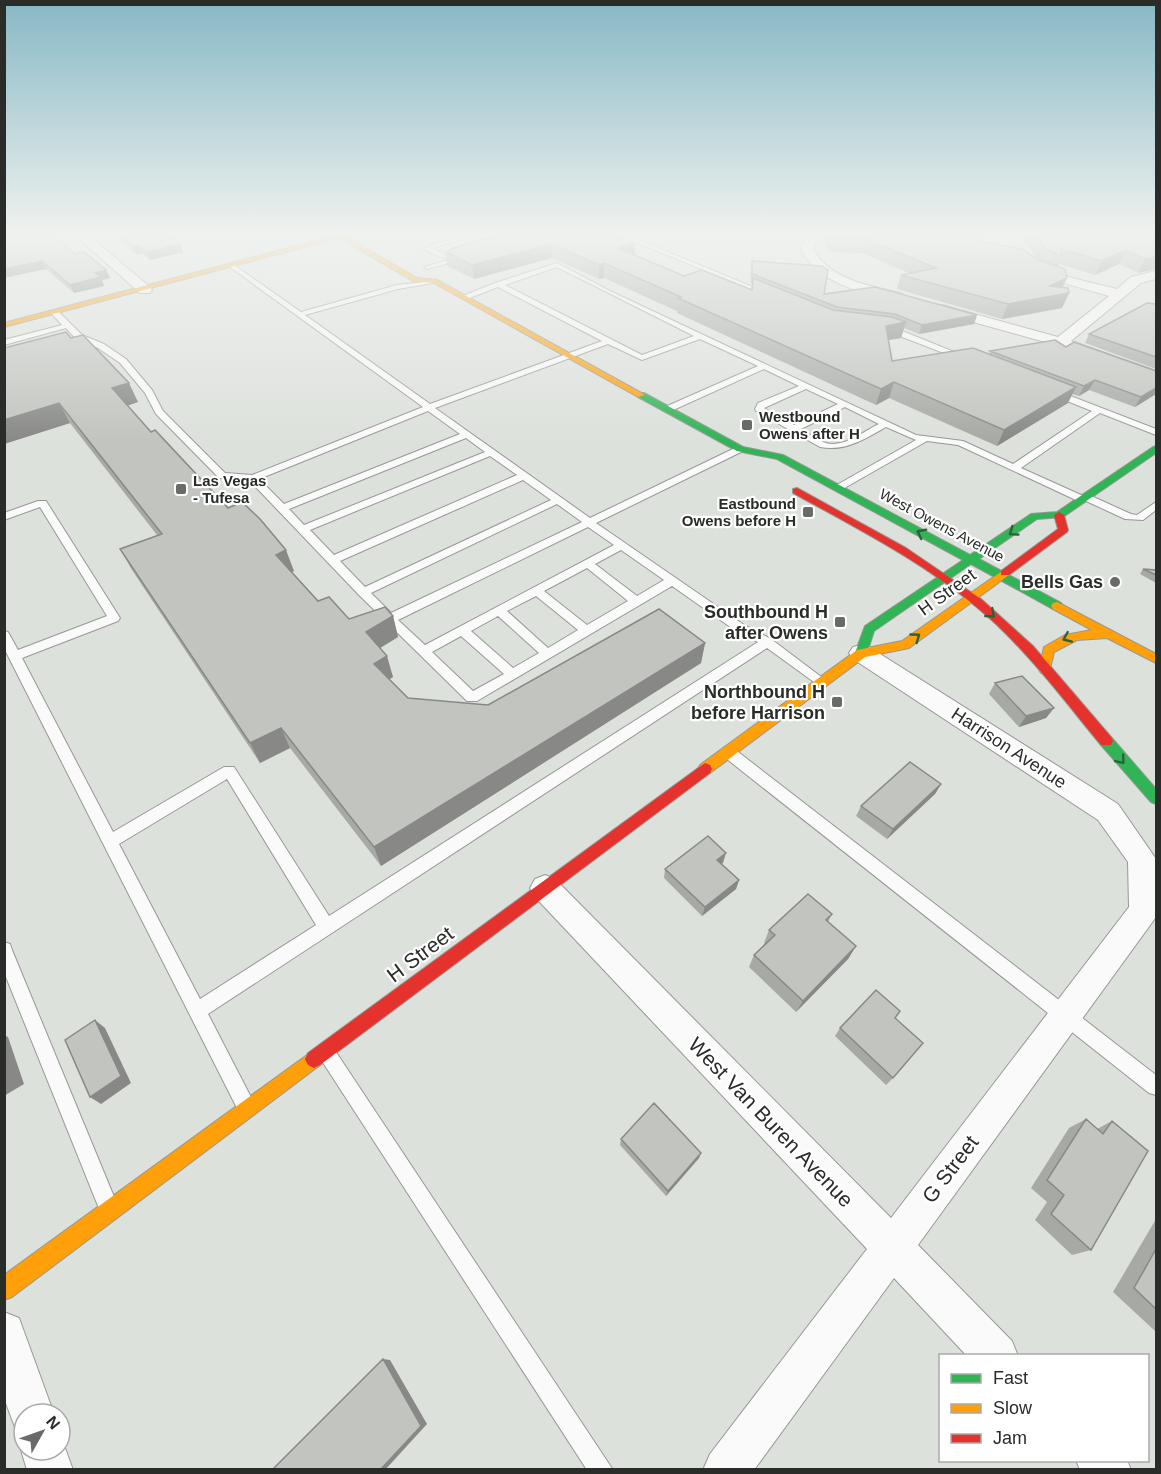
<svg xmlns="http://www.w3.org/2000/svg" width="1161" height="1474" font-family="Arial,sans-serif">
<rect width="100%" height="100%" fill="#dde1dc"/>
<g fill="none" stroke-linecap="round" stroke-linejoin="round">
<!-- lane casing -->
<g stroke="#969894" stroke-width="2">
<path id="lane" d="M465 236H474L433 248 446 256 463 250 466 252C450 261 439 259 424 248Z
M621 236H629L770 294 764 295Z
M454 258 456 261 427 269 424 267Z
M557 263 610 291 916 435 963 441 1013 464 1092 411 1052 395 1051 393 1055 390 1156 429V435L1100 413 1021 468 1081 495H1089L1131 514 1137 515 1156 502V510L1143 520 1125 519 1086 501H1078L958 445 927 441 841 490H835V486L916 440 886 427C865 439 845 452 820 447L756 411 755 409 758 403 799 386 764 369 671 411H665V407L758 366 700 339 642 360 608 344 435 408 590 518 737 447H743V451L596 523 744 625 771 639 828 682 826 685H818L767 648 208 1014 255 1105 253 1112 246 1114 239 1112 4 648V631L8 632 18 650 107 616 40 507 4 520V513L38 501H46L120 618 118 621 22 658 113 832 224 767H234L329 916 758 642 736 631 672 586 477 701H467L359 595 250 481 219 478 156 414 145 393 120 363 98 348 76 339 66 328 4 345V340L62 325 51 313 58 311 82 335 104 344 126 359 152 390 163 411 225 473 252 475 423 407 230 267V265H234L301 312 397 285 433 281V283L398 289 305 315 430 404 602 341 498 287 467 299 460 297 495 283ZM557 267 694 336 642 355 505 285ZM806 389 838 404 794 425 764 408ZM845 407 879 424C864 431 844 448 826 443 817 440 808 433 801 429ZM428 411 460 434 284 504 259 479ZM466 438 485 452 304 525 289 509ZM490 456 517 475 334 555 310 530ZM523 480 551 500 365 587 340 561ZM557 504 582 522 391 613 371 593ZM588 527 614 545 425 645 398 620ZM621 550 664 580 637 596 595 564ZM587 568 628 601 587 625 544 591ZM536 596 578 630 548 648 507 611ZM498 616 539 653 513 668 471 631ZM461 636 504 674 473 691 432 652ZM227 779 316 925 200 999 119 844Z
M884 326H890L969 358 962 360 884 330Z
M728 747 733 748 1156 1075V1095L1149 1093 723 756 721 752 723 748Z
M4 942 10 944 12 950 117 1204 114 1211 107 1214 100 1211 4 972Z
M328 1046 334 1049 613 1470H587L322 1061 319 1055 322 1049Z"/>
</g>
<!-- street casing -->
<g stroke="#969894" stroke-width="2">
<path id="street" d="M76 236H89L150 287 152 290 150 293H140Z
M806 236H818L813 248C828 280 871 286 903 294L905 297 898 301C862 292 818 285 801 248Z
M1002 236H1014L1011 243C1033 273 1083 280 1117 289L1131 277 1156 271V279L1141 283 1071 341 1156 371V381L1056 345 937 312 935 309 942 305 1058 337 1109 296C1071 284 1023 277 999 243Z
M861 645 869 647 1118 804 1156 859V917L918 1245 1012 1341 1018 1356H967L894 1278 754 1470H703L710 1454 867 1249 535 897 530 888 535 879 545 875 555 879 891 1218 1129 907 1128 862 1098 820 853 659 849 653 853 647Z
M4 1312 19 1318 54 1414H24V1433L16 1430 4 1398Z
M60 1434 73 1470H27L21 1450 24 1444V1450H60Z
M1076 1460H1127L1131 1470H1080Z"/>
</g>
<!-- fast casing -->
<g stroke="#969894" stroke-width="2">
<path id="fast" d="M638 393H644L743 447 783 455 970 555 1031 514 1057 512 1153 447 1156 446V453L1063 517 1037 519 979 559 1061 603 1063 606 1061 609H1053L971 564 874 631 867 653 861 657 855 653 865 626 963 560 777 459 737 451 638 397Z
M1106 736 1111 737 1156 789V804L1151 802 1101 745 1099 741 1101 737Z"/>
</g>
<!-- slow casing -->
<g stroke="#969894" stroke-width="2">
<path id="slow" d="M334 236H344L417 278 437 280 645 395 638 397 434 283 413 281 339 238 4 327V323Z
M1005 569 1009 571V575L909 648 865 657 710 773H700L698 769 700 765 857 650 902 641Z
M1057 602 1156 654V663L1107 638 1077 640 1054 652 1049 673H1041L1039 670 1044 647 1065 635 1092 630 1053 609 1051 606 1053 603Z
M314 1050 320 1053 323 1059 320 1065 12 1297 4 1300V1275Z"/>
</g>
<!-- jam casing -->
<g stroke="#969894" stroke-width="2">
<path id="jam" d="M797 488 906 548 981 599 1033 646 1111 737 1113 741 1111 745H1101C1067 704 1035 661 996 624 937 569 864 532 793 493V489Z
M1059 512 1064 515 1068 530 1067 532 1009 575H1001V571L1058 529 1054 515Z
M705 763 710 765 712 769 710 773 320 1065 314 1068 308 1065 305 1059 308 1053Z"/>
</g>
<!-- lane -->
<use href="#lane" fill="#fafafa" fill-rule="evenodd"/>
<!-- street -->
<use href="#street" fill="#fafafa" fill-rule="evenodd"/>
<!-- fast -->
<use href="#fast" fill="#30b455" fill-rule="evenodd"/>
<!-- slow -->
<use href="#slow" fill="#ff9f0a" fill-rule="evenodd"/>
<!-- jam -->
<use href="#jam" fill="#e5322d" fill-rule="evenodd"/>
</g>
<!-- wall -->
<path fill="#a7a9a5" d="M4 236 75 254 106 270 110 278 102 280 104 286 74 293 46 269Z
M115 236H168L180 244 183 252 150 260 142 253 137 255Z
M823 236H980L979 241 1037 258 1020 236H1156V269L1138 273 1119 264 1095 275 1059 264 1058 267 1063 287 1069 293 1062 308 1002 319 897 289 901 275 909 273 862 253 829 252Z
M625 238 635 255 684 276 751 290 752 283H750L751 270 752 261 824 294 977 315 974 324 919 334 904 328 901 338 889 340 892 361 989 354 990 351 1066 347 1156 371V394L1135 407 1089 390 1079 396 1072 394 1068 403 997 446 889 398 876 405 677 313V311L604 278 599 279 552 258 474 279 447 266 446 252Z
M1156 304V369L1085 343 1089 334Z
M71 338 138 402 128 405 151 432 294 571 291 572 318 601 349 619 393 616 398 637 380 648 393 677 389 679 408 698 488 705 705 643 701 663 381 866 290 748 260 763 132 570 120 549 157 535 70 423 4 444Z
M1143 569 1156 570V583L1140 574Z
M995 683 1054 708 1046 718 1019 727 989 694Z
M941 784 935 794 887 839 856 816 861 806Z
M723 863 721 864 739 880 736 889 702 916 664 878 665 869Z
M832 914 828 922 856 946 848 959 796 1012 749 967 754 955 765 944 764 943 769 930Z
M895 1018 893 1078 886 1085 835 1036 840 1028Z
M1086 1119 1097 1129 1112 1121 1091 1250 1072 1255 1035 1220 1047 1202 1031 1188 1069 1128Z
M621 1139 701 1153 699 1158 666 1196 620 1145Z
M1156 1219V1331H1155L1113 1292Z"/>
<!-- shaded-wall -->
<path fill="#888986" d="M635 242V256L618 248Z
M180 244 183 252 150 260 147 252Z
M552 244V258L474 279 472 265Z
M139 245 142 253 137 255 133 246Z
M1126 250 1119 264 1095 275 1102 261Z
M1156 257V269L1138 273 1145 259Z
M42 261 46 269 4 278V269Z
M604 263V278L599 279V265Z
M106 270 110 278 102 280 104 286 74 293 70 285 95 273Z
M1067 278 1060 292 1069 293 1062 308 1002 319 1008 304Z
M977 315 974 324 919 334 922 325Z
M906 322 901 338 882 341 886 326Z
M1095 380 1089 390 1079 396 1084 386Z
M894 382 889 398 876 405 881 389Z
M129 383 138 402 121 408 112 388Z
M1076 387 1068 403 997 446 1004 430Z
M1156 388V394L1135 407 1141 397Z
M59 403 70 423 4 444V420Z
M286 550 294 571 283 576 276 555Z
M393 616 398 637 372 653 366 632Z
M705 643 701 663 381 866 374 847Z
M387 656 393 677 380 685 374 664Z
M1054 708 1046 718 1019 727 1026 716Z
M281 728 290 748 260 763 250 743Z
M941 784 935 794 887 839 893 829Z
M726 853 723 863 714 869 717 860Z
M739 880 736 889 702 916 705 907Z
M856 946 848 959 796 1012 803 1001Z
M95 1020 105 1028 131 1083 101 1104 90 1097Z
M4 1035 8 1037 24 1084 4 1096Z
M701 1153 699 1158 666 1196 668 1191Z
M383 1359 390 1360 427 1424 385 1470H380Z"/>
<!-- building -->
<path fill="#c2c4c0" stroke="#888986" stroke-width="1.5" d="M4 236H55L75 254 84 252 106 270 95 273 101 277 70 285 42 261 4 269Z
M122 236H168L180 244 147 252 139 245 133 246Z
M496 236H619L635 242 618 248 684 276 702 270 752 290 753 278 833 310 892 317 906 322 886 326 892 361 973 348 1076 387 1004 430 894 382 881 389 678 298 681 297 604 263 599 265 552 244 472 265 446 252 456 247Z
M831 236H980L979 241 1022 249 1039 260 1065 269 1067 278 1050 286 1068 288 1069 293 1008 304 901 275 936 268 865 239 832 238Z
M1036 236H1156V257L1145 259 1126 250 1102 261 1061 249 1063 256 1047 250Z
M752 261 822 266 828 270 824 294 875 287 977 315 922 325 895 314 837 307 752 274Z
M1147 303 1156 304V357L1089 334Z
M66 332 71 338 83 335 129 383 112 388 151 432 155 430 228 508 242 502 260 519 286 550 276 555 318 601 329 597 349 619 385 607 393 616 366 632 387 656 374 664 408 698 488 705 659 609 705 643 374 847 281 728 250 743 120 549 162 534 59 403 4 420V348Z
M1055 340 1066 347 1074 342 1156 371V388L1141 397 1095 380 1084 386 990 351Z
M1143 569 1156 570V575Z
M1022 676 1054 708 1026 716 995 683Z
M910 762 941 784 893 829 861 806Z
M708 836 726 853 717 860 739 880 705 907 665 869Z
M808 894 832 914 826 920 856 946 803 1001 754 955 775 935 769 930Z
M876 990 900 1011 895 1018 923 1043 893 1078 840 1028Z
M95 1020 121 1076 90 1097 65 1040Z
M654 1103 701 1153 668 1191 621 1139Z
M1086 1119 1103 1134 1112 1121 1148 1151 1091 1250 1051 1214 1064 1195 1047 1180Z
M1156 1249V1309L1134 1288Z
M383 1359 421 1426 380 1470H272Z"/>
<!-- one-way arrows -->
<defs><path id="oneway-chevron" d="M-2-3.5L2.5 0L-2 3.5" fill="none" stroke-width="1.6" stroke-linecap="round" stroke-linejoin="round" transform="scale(1.5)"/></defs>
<g stroke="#2c623b">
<use href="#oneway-chevron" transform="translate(1013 532) rotate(145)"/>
<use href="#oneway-chevron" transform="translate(921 533) rotate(-152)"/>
<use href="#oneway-chevron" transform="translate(991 614) rotate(41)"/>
<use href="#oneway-chevron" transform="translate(916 637) rotate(-36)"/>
<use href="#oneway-chevron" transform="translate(1067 638) rotate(157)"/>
<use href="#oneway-chevron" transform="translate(1121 760) rotate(50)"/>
</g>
<!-- sky -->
<linearGradient id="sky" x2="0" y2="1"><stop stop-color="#87b8c5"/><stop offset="0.53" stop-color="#f0f2ef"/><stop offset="1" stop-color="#f0f2ef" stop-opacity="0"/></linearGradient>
<rect width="1161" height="442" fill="url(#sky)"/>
<!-- markers -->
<g fill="#686b68" stroke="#fff" stroke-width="2">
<rect x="741" y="419" width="12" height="12" rx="3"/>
<rect x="175" y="483" width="12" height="12" rx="3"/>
<rect x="802" y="506" width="12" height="12" rx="3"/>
<circle cx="1115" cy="582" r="6"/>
<rect x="834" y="616" width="12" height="12" rx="3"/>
<rect x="831" y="696" width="12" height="12" rx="3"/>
</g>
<g text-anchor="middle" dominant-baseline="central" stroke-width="4.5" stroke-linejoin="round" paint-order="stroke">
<!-- far-poi labels -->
<g font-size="15" font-weight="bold" fill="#292c29" stroke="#fff" text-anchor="start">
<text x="759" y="416">Westbound<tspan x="759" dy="17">Owens after H</tspan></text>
<text x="193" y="480">Las Vegas<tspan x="193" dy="17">- Tufesa</tspan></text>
<text x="796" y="503" text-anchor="end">Eastbound<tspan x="796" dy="17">Owens before H</tspan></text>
</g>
<!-- far-street labels -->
<g font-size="15" fill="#292c29" stroke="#fff">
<text transform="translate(942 525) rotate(28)">West Owens Avenue</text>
</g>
<!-- poi labels -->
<g font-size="18" font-weight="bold" fill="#292c29" stroke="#fff" text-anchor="end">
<text x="1103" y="582">Bells Gas</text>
<text x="828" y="612">Southbound H<tspan x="828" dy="21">after Owens</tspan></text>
<text x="825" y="692">Northbound H<tspan x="825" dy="21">before Harrison</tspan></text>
</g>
<!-- street labels -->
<g font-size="18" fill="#292c29" stroke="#fff">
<text transform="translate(947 592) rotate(-36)">H Street</text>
<text transform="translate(1009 748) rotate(33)">Harrison Avenue</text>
</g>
<!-- near-street labels -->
<g font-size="21" fill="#292c29" stroke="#fff">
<text transform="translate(420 954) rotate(-37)">H Street</text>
<text transform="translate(771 1122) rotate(46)">West Van Buren Avenue</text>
<text transform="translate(950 1169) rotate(-53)">G Street</text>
</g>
</g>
<!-- border -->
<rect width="1161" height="1474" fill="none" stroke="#292c29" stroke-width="12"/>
<!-- legend -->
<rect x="939" y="1354" width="210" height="108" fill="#ffffff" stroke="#a9aba9" stroke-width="1.5"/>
<rect x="951" y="1374" width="30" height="9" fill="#30b455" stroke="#a9aba9" stroke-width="1.5"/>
<text x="993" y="1384" font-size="18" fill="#292c29">Fast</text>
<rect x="951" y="1404" width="30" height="9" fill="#ff9f0a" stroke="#a9aba9" stroke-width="1.5"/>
<text x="993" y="1414" font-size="18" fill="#292c29">Slow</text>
<rect x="951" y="1434" width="30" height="9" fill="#e5322d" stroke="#a9aba9" stroke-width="1.5"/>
<text x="993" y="1444" font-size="18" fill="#292c29">Jam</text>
<!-- north arrow -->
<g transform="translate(42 1432) rotate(50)"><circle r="28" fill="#ffffff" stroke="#a9aba9" stroke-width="1.5"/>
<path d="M0-4.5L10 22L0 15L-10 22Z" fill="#686b68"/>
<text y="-9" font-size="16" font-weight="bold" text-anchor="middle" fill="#292c29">N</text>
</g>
</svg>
